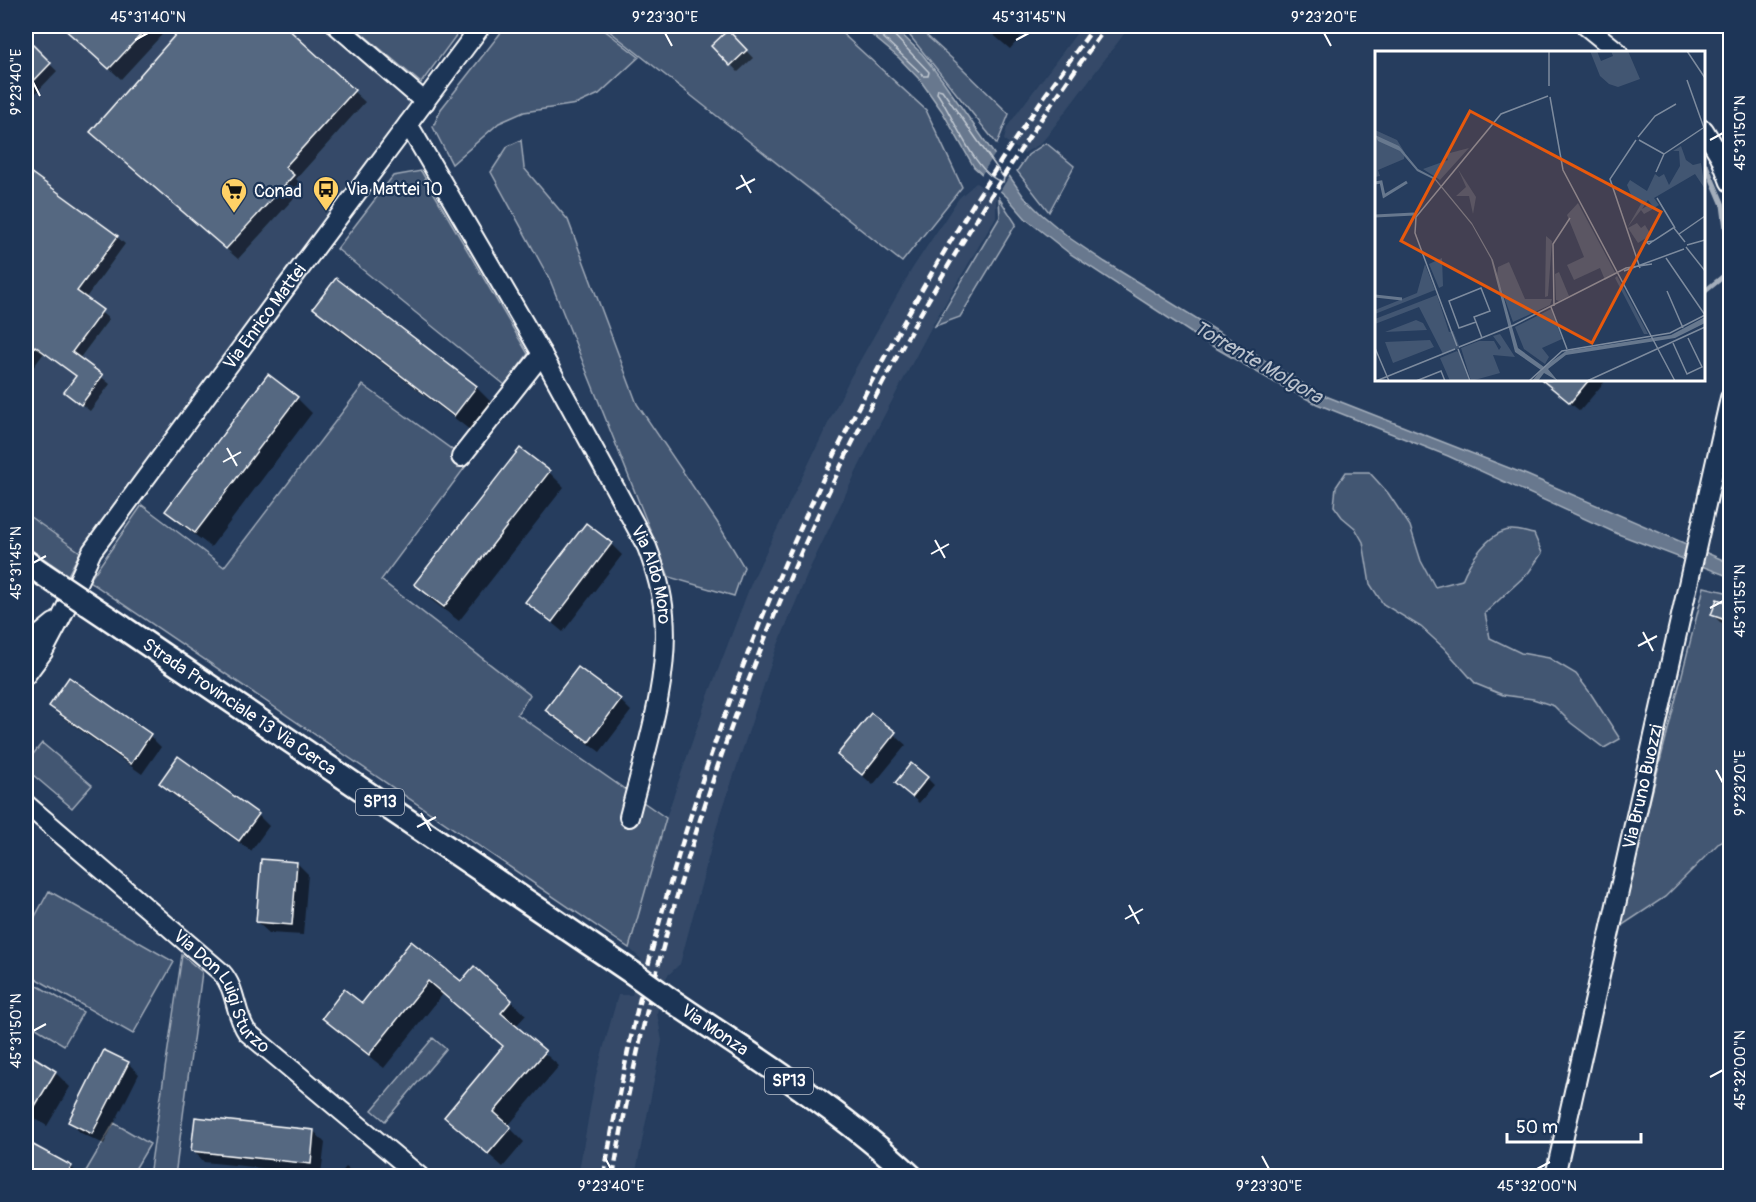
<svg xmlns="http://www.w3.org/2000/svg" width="1756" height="1202" font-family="Pangolin,sans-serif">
<rect width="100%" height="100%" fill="#263d5e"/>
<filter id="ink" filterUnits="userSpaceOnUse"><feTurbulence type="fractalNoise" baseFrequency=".0167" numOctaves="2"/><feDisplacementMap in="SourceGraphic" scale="12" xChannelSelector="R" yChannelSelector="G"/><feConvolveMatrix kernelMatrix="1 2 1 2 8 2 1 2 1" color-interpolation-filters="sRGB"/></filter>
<g filter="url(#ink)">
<!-- built -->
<path fill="#344a68" d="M26 26H327L413 99 80 552 26 514Z
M1082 26H1130L1047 136 1040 144 1024 153 1004 140 1007 127Z
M976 183 996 196V217L933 324 876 431 810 568 775 652 716 829 680 964 667 976 665 981 657 1013 662 1041 635 1176H578L596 1075 618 995H632L641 959 629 948 666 818 705 704 752 581 850 378 912 269 959 198Z"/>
<!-- green -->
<path fill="#425672" stroke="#a0aab8" stroke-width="1.5" d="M353 26H463L421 83Z
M506 26H599L639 57 599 94 577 104 524 112 499 123 452 164 433 127 441 109Z
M603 26H834L926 110 962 187 902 262Z
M902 26H916L959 65 1009 114 997 144Z
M521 140 524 168 568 220 637 404 717 522 744 567 734 596 669 577 550 280 491 172 508 146Z
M1046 143 1074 166 1049 212 1017 171 1028 155Z
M421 171 528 354 505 385 337 249 393 176Z
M999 198 1016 224 960 317 935 326 1000 217Z
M363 385 469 462 381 580 530 695 517 714 666 818 629 948 89 581 142 505 224 567Z
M1346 472H1369L1388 493 1410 526 1421 561 1435 587 1462 580C1469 562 1489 532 1510 530 1518 529 1527 533 1534 534L1542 553 1529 572 1485 613 1490 638 1521 653 1549 658 1576 674 1591 694 1620 739 1604 748 1571 723 1554 706 1533 699 1503 695 1476 684 1444 648 1421 627 1383 604 1370 584 1363 542 1355 528 1342 517 1334 506 1336 487Z
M26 514 80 552 68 575 26 546Z
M1704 587 1730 593V755L1725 763 1730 768V832L1665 897 1618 928Z
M42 743 92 785 72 808 26 769V763Z
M49 891 174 962 133 1034 26 973V933Z
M182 955 202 972 175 1176H149Z
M26 979 83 1012 64 1045 26 1022Z
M433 1038 446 1049 385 1121 372 1110Z
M114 1123 150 1144 131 1176H83Z"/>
<!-- water -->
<path fill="#67788e" stroke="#a4aebb" stroke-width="1.5" d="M861 26H893L922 54 943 81 1024 197 1040 213 1071 239 1105 262 1318 393 1527 475 1730 563V577L1618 534 1448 456 1317 404 1274 382 1202 340 1069 253 1026 219 1007 197 974 167 942 111 920 80 899 58Z"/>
<!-- pier -->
<path fill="#263d5e" d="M997 151 1011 173 999 193 980 177Z"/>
<!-- shadow -->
<path fill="#0007" d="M62 26H170L121 79Z
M185 26H283L365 102 296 179 304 187 238 259 92 132Z
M361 26H373L368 31Z
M983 26H1025L1028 28 1010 49Z
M728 32 753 58 738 72 713 46Z
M26 44 28 47 30 45 57 71 36 93 26 84Z
M26 170 117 237 125 244 85 299 109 319 79 359 110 384 90 411 66 392 77 377 44 353 26 377Z
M315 308 476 387 491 402 470 430 330 323Z
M1548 380H1606L1580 411 1555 391 1546 381Z
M297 398 312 413 211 547 182 525 167 511Z
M520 450 549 472 564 487 459 621 430 599 416 584Z
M611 544 622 555 563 632 527 602Z
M1730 605V626L1720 622 1713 615Z
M578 669 620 700 631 711 600 752 558 721 547 710Z
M69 679 150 736 161 747 142 774 62 717 50 706Z
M872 715 906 745 873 785 839 755Z
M927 778 934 785 919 803 904 790Z
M161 783 258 815 269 826 251 851 172 794Z
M297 863 308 874 303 935 269 933 257 922Z
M412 943 461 983 511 1001 526 1015 515 1027 559 1066 508 1126 524 1142 503 1167 446 1117 504 1047 443 994 384 1068 338 1032 324 1017 362 1005Z
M26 1054 55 1072 70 1087 47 1126 26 1113Z
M128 1063 139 1074 104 1144 81 1133 70 1122Z
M314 1131 325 1143 321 1174 204 1162 193 1150Z
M26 1142 71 1167 80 1176H26Z
M346 1167 357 1176H338Z"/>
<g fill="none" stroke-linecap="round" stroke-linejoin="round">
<!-- shore -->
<path stroke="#c2c9d2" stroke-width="1.5" d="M871 26 924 76H928L929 72 891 32 890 26
M938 89 942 90 1004 178 1003 182C976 177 953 115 937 93Z"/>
<!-- stream -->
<path stroke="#a4aebb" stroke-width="5" d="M1706 165 1723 205 1730 259
M1704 292 1730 271"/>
</g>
<!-- building -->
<path fill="#556781" stroke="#fff" stroke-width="1.5" d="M61 26H149L109 69Z
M183 26H285L355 90 285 167 294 175 226 249 90 132Z
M728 30 747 50 730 66 711 46Z
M26 38 51 63 26 89Z
M26 169 118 236 77 291 103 310 72 352 103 375 81 405 64 392 76 376 35 346 26 360Z
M336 278 477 386 454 416 313 308Z
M268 374 298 397 195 533 165 511Z
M1542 380H1589L1570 403Z
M520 448 550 471 444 607 414 584Z
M586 523 612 543 552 622 525 602Z
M1717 599 1731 604V622L1711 615Z
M578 667 621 699 589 742 545 710Z
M69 677 151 734 131 764 49 706Z
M871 713 896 732 862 775 837 755Z
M178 756 259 814 239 841 159 783Z
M911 763 928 777 912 797 895 783Z
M261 859 297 862 292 925 256 922Z
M411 941 461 981 474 966 512 1000 501 1013 546 1051 494 1112 511 1127 488 1154 444 1117 503 1046 428 981 369 1055 322 1018 344 989 362 1003Z
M104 1050 129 1062 92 1134 68 1122Z
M26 1052 56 1071 26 1121Z
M195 1117 314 1130 311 1164 191 1151Z
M26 1141 72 1166 66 1176H26Z"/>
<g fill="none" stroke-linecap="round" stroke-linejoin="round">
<!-- minor casing -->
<g stroke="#fff" stroke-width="22">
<g id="minor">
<path d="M337 26 425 102"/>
<path d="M1586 26 1618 52"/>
<path id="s1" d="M408 124 542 354 647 547C655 568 662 591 664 614 670 680 645 753 629 817"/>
<path d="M1704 130 1720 156 1730 182"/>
<path d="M461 457 542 354"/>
<path d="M26 646 54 623"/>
<path id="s2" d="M26 675 43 652 62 616 92 551 284 290 481 26"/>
<path id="s3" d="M26 804 221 972C237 989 234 1013 247 1032L419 1176"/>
<path id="s4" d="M1555 1176 1730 398"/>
</g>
</g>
<!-- major casing -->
<g stroke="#fff" stroke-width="27">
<g id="major">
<path d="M26 562 43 574"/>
<path id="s5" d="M122 627 637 976"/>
<path id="s6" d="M662 994C746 1052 836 1106 911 1176"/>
</g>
</g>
<!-- minor -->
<use href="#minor" stroke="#1d3557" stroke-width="18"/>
<!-- major -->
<use href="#major" stroke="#1d3557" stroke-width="22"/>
<!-- rail -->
<path stroke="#fff" stroke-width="4.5" stroke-dasharray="9 4.5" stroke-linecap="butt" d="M604 1176C673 761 844 363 1095 26
M613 1176C686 756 854 369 1107 26"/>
<!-- major-bridge casing -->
<g stroke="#fff" stroke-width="27" stroke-linecap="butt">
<path id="major-bridge" d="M43 574 122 627
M637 976 662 994"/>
</g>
<!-- major-bridge -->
<use href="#major-bridge" stroke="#1d3557" stroke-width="22"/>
</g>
</g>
<!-- ticks -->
<path fill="none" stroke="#fff" stroke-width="2" d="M665 33 672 46M1324 33 1331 46M135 40 148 33M1016 40 1029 33M33 82 40 96M1710 140 1723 133M741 175 751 193M736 189 755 179M227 448 237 466M223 462 241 452M935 540 945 558M931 554 949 544M33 563 46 556M1710 608 1723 601M1643 632 1653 651M1638 646 1657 636M1716 770 1723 783M421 813 431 831M417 827 436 817M1129 905 1139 924M1125 919 1143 909M33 1031 46 1024M1710 1077 1723 1070M604 1156 611 1169M1262 1156 1269 1169M1537 1169 1550 1162"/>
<!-- icons -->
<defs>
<g id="bus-pin" transform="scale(1.35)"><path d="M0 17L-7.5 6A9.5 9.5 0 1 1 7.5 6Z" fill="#ffd166" stroke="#1d3557"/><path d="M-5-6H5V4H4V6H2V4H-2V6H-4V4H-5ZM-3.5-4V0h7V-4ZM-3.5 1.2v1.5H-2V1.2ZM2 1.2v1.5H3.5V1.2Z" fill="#111"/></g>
<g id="supermarket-pin" transform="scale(1.35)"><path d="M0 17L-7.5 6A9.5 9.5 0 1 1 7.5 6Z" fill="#ffd166" stroke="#1d3557"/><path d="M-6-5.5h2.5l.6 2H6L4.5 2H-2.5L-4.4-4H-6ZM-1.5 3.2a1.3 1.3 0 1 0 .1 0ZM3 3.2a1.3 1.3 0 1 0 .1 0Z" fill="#111"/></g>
</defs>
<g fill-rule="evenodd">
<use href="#bus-pin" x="326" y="189"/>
<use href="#supermarket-pin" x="234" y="191"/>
</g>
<g text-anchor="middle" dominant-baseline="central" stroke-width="4.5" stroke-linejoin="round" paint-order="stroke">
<!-- shield labels -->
<g fill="#1d3557" stroke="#bbc2cd" stroke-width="1.5">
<rect x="356" y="789" width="48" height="26" rx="4.5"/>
<rect x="765" y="1068" width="48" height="26" rx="4.5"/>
</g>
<g font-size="16" font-weight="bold" fill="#fff">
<text x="380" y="802">SP13</text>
<text x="789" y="1081">SP13</text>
</g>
<!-- poi labels -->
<g font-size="18" fill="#fff" stroke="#1d3557" text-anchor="start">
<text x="346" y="189">Via Mattei 10</text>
<text x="254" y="191">Conad</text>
</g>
<!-- street labels -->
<g font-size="18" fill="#fff" stroke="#1d3557">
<text stroke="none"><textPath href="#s2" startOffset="432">Via Enrico Mattei</textPath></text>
<text stroke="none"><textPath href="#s1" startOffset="514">Via Aldo Moro</textPath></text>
<text stroke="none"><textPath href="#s5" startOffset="142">Strada Provinciale 13 Via Cerca</textPath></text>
<text stroke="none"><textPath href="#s4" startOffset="399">Via Bruno Buozzi</textPath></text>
<text stroke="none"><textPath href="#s3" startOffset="274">Via Don Luigi Sturzo</textPath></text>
<text stroke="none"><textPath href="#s6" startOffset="64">Via Monza</textPath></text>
</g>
<!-- water labels -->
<g font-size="20" font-style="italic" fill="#bbc2cc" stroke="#1d3557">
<text transform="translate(1258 362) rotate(30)">Torrente Molgora</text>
</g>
</g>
<!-- overview -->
<g transform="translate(1375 51)">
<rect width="330" height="330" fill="#263d5e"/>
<path d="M215 0H222L226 10 238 5 236 0H253L265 28 243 36 234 33 225 25ZM0 79 22 89 30 102 29 108 3 119 5 125 0 126ZM306 95 311 109 318 114 326 112 330 138 320 123 279 147 284 154 279 157 273 149 267 158 275 153 278 158 269 163 266 159 252 177 266 153 256 144 252 134 255 129 272 140 280 123 284 126 289 123 294 134 305 115 304 100H298ZM94 97 65 129 48 118 73 109 71 103ZM83 118 101 146 98 163 94 145H81L91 136ZM203 152 241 223 230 229 225 217 199 229 192 214 209 206 192 164ZM262 172 266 177 270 174 276 184 263 192 253 177ZM171 185 177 190 173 245 170 246ZM67 207 68 235 64 237 54 213ZM134 211 150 248H177L175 254 138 271 122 226 123 216ZM50 213 60 239 0 263V259L42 242ZM184 221 194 245 184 250 181 249 180 223ZM242 225 273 283H269L240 227ZM62 244 74 281 78 280 85 297 68 303 44 256 0 273V268ZM176 258 187 288 167 297 174 306 170 313 149 298 140 276ZM41 269 48 272 52 279 10 281ZM125 283 140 306 118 304 125 322 96 330 86 297 104 290H119L124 299 126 296 118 285ZM55 289 59 296 18 312 10 291ZM82 300 84 302 94 330H75L65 307Z" fill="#425672"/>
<path d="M0 84 24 95 43 118 60 127 97 172 118 209 143 297 169 316 191 300 296 284 330 266V272L300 287 191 304 173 318 183 330 169 322 163 330H157L166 319 140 301 116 208 97 174 60 129 42 120 25 100 3 90Z" fill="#67788e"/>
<path fill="none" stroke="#67788e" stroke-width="3" d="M0 132 6 131 9 145 32 131M0 165 39 163M0 245 27 248"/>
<path fill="none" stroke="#7d8b9e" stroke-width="1.5" d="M312 0 330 27M312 29 329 77M174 35V0M175 46 188 119 300 330M263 86 280 65 301 53M261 89 235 128 265 217M264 89 289 103M289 103 328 77M281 121 289 103M282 147 300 177M304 183 330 165M278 190 271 191 274 193 278 190 298 177H299L310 191M312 194 330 189M311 196 330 220M291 207 330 264M249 220 309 198M292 240 308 277M179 255 178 193 195 167M176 256 192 298M101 271 84 277 74 250 106 237 115 260 99 266 101 271 107 287M298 292 312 323 327 316 313 287M82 295 40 182 41 166 126 63 173 45M84 296 139 274 251 217 277 213M0 297 14 330M83 298 95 330M1 330 80 298M41 330 66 320 70 330M154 330 187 300 295 282 330 264M212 330 330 276"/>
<path fill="#e8590c" fill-opacity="0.15" stroke="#e8590c" stroke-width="3" d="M95 60 286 161 217 292 26 190Z"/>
<rect width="330" height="330" fill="none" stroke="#fff" stroke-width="3"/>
</g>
<!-- margin -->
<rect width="1756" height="1202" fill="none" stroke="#1d3557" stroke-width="66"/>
<!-- scale -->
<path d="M1507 1133v9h134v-9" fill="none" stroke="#ffffff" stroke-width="3"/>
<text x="1516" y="1133" font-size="18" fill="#ffffff" stroke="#1d3557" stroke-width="4.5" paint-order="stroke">50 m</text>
<rect x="33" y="33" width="1690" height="1136" fill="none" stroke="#fff" stroke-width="2"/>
<g font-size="15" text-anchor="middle" fill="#fff">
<text x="148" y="22">45°31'40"N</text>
<text x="665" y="22">9°23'30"E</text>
<text x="1029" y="22">45°31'45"N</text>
<text x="1324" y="22">9°23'20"E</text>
<text transform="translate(16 82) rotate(-90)" y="5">9°23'40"E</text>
<text transform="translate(1740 133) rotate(-90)" y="5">45°31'50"N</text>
<text transform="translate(16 563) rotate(-90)" y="5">45°31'45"N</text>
<text transform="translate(1740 601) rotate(-90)" y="5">45°31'55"N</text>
<text transform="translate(1740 783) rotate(-90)" y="5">9°23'20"E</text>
<text transform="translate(16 1031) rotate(-90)" y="5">45°31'50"N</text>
<text transform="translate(1740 1070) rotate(-90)" y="5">45°32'00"N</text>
<text x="611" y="1191">9°23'40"E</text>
<text x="1269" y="1191">9°23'30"E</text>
<text x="1537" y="1191">45°32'00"N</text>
</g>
</svg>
